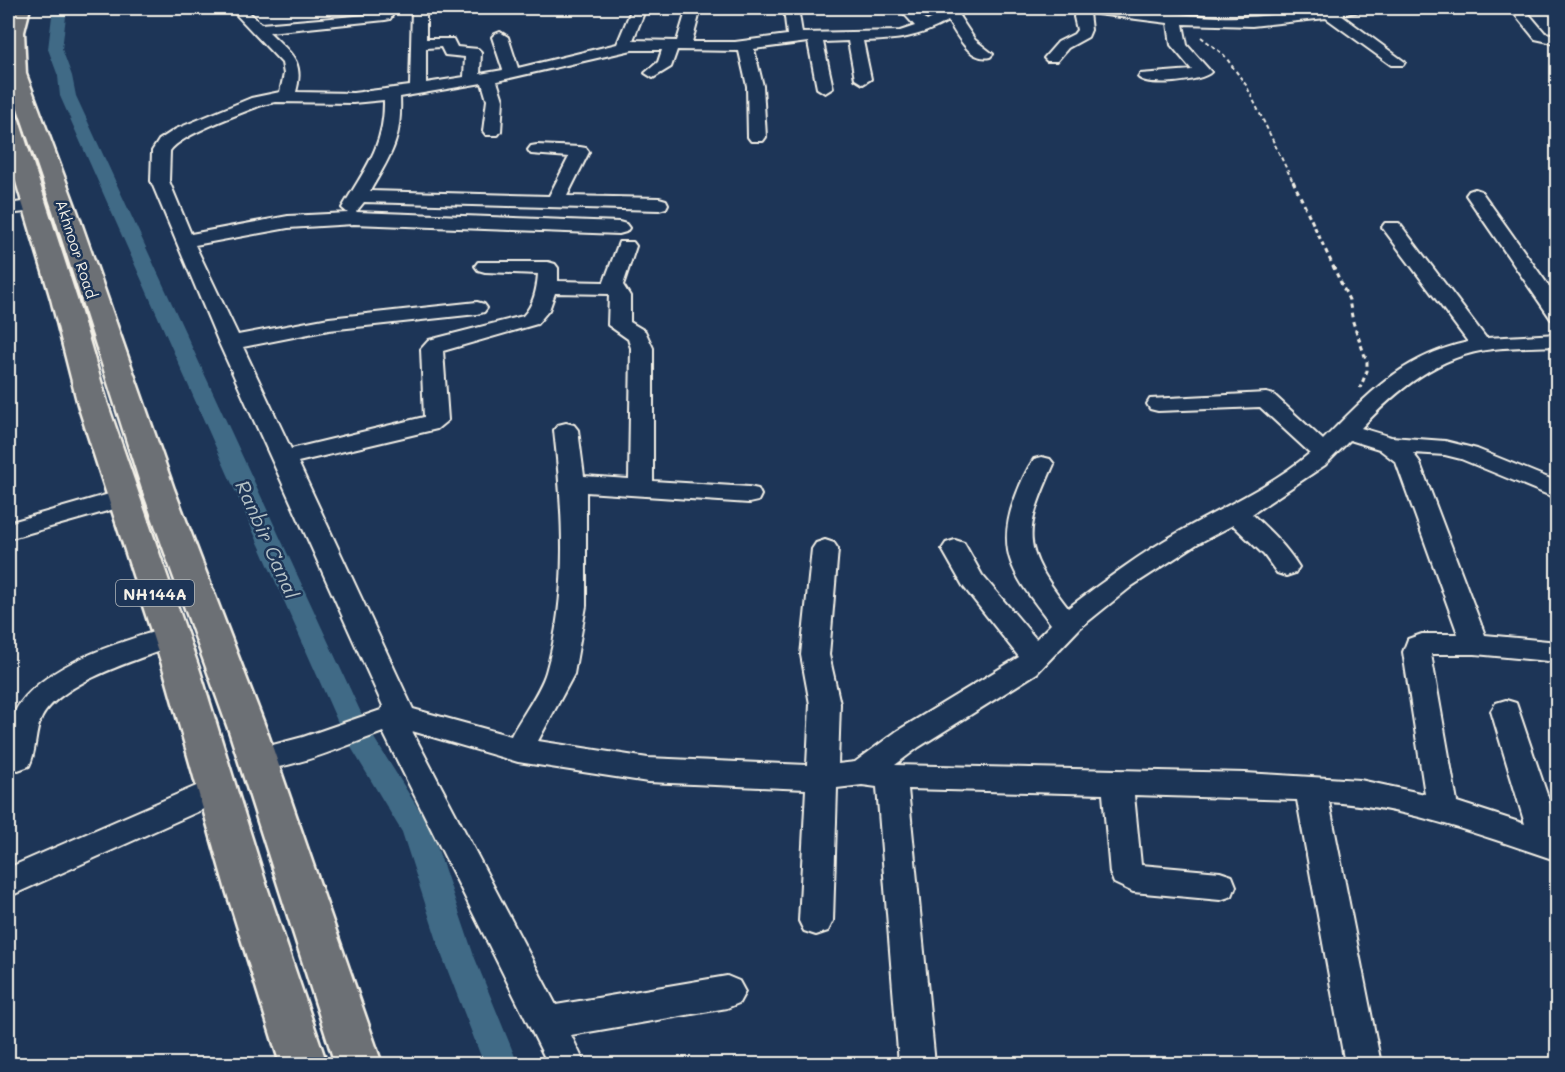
<svg xmlns="http://www.w3.org/2000/svg" width="1565" height="1072" font-family="Mali,sans-serif">
<rect width="100%" height="100%" fill="#1d3557"/>
<filter id="ink" filterUnits="userSpaceOnUse"><feTurbulence type="fractalNoise" baseFrequency=".0167" numOctaves="2"/><feDisplacementMap in="SourceGraphic" scale="12" xChannelSelector="R" yChannelSelector="G"/><feConvolveMatrix kernelMatrix="1 2 1 2 8 2 1 2 1" color-interpolation-filters="sRGB"/></filter>
<g filter="url(#ink)">
<g fill="none" stroke-linecap="round" stroke-linejoin="round">
<!-- canal -->
<path fill="#406b86" fill-rule="evenodd" d="M53 8H67L62 49 72 76 76 96 369 730 431 829 474 956 518 1064H484L442 956 402 832 343 734 60 96 58 76 48 49Z"/>
<!-- minor casing -->
<g stroke="#f4f1e8" stroke-width="4">
<path id="minor" d="M230 8H245L261 24 390 13 392 16 390 19 385 20 269 32C290 53 305 60 296 92L353 93 410 86 412 8H426V39H453L457 47 478 49 481 52 480 74 503 70 492 37 495 34 500 32 508 37 518 68 617 44 632 8H646L633 40 677 41 687 8H701L692 42H735L787 35 784 8H798L802 33 900 31 915 26 899 8H914L927 21 952 8H969L959 16 975 40 993 54 990 57C970 62 957 35 948 21 918 38 897 40 863 41L871 79 863 84 855 79 848 41 823 42 833 88 825 93 817 88 808 42 754 49 763 86 766 137 763 141H751L748 137 747 86 739 51 677 50 671 67 653 78 645 73 658 62 662 50H632L497 81 503 100 501 131 498 135H486L483 131 487 100 482 83 400 97C402 140 391 155 370 191L549 196 569 157 531 154 528 150 531 146 537 145 580 147 586 148 589 152 567 196 659 198 666 200 668 204 666 208 659 210 364 202 356 212 619 222 626 224 629 228 626 232 619 234 354 224 288 228 195 245 238 335 329 318 477 302 484 304 487 308 484 312 477 314 329 330 243 347 291 449 424 417 421 349 429 340 523 316C534 305 537 288 538 274L485 272 478 270 475 266 478 262H548L555 264 558 268V281L604 282 619 242H633L636 246 623 285 630 296V322L645 331 653 348V481L749 487 758 489 761 495 758 501 749 503 586 492V606L574 674 538 741 648 758 807 765 810 704 801 655 812 549 816 543 825 540 834 543 838 549 829 655 840 704 838 764 855 762 897 731 1019 657 963 586 942 549 946 543 955 540 964 543 982 575 1036 639 1051 624C1019 581 994 557 1014 501 1019 487 1025 472 1034 459L1042 457 1050 459 1054 464C1023 534 1021 547 1068 608 1104 581 1140 554 1179 532 1223 507 1271 486 1310 453L1260 407 1158 411 1150 409 1147 404 1150 399 1266 393 1274 395 1323 440C1370 393 1401 357 1468 342L1382 227 1385 223H1399L1486 338 1558 334V346C1536 347 1514 347 1493 349 1438 355 1397 390 1361 428L1391 437 1445 441 1477 449 1558 482V499L1461 459 1445 455 1413 453 1419 461 1485 635 1558 642V662L1475 654H1431L1457 802 1525 824 1491 711 1496 703 1506 700 1516 703 1558 827V861C1483 836 1408 807 1329 802L1381 1064H1345L1297 800 1134 795 1141 865 1220 872 1232 876 1236 886 1232 896 1220 900 1133 892 1114 883 1110 873 1103 794 908 789 935 1064H899L877 787 862 785 837 788 833 921 828 931 816 935 804 931 799 921 806 789 648 782 518 762 412 731 556 1005 727 976 739 981 745 992 739 1003 727 1008 571 1035 585 1064H548L383 732C353 743 274 777 246 768L242 760 246 752 303 737 381 710 383 706 219 343 151 181 152 151 159 140 176 129 251 98 280 92 284 74 282 63ZM441 47 445 55 465 57 464 77 426 83V48ZM384 100C385 146 364 170 342 208L348 213 288 216 191 234 169 181 170 151C180 135 242 113 262 105L275 102 353 103ZM555 293 609 294 608 325 628 339 631 348 629 479 584 476 578 430 574 425 566 423 558 425 554 430C563 509 569 594 546 672 540 692 521 717 511 736L413 709 298 462 437 429 448 420 443 351 537 324 549 310ZM1350 440 1379 449 1396 462 1458 634H1422L1408 639 1403 652 1425 794 1360 780 1245 773 895 765 919 747 1037 673 1080 628 1132 586 1197 544 1233 525 1264 555 1277 573 1286 576 1295 573 1299 567C1286 546 1270 531 1252 514L1325 465Z
M1076 8C1122 3 1172 16 1219 17 1267 19 1314 8 1362 8L1360 11 1341 15 1405 62 1403 65H1391L1326 18 1252 26 1183 24 1187 45 1211 72C1202 82 1146 87 1138 77L1140 74 1192 70 1171 45 1168 23 1089 13 1091 30 1088 37 1068 48 1057 61H1047L1044 58 1058 42 1074 34 1077 30 1074 17Z
M1510 8H1524L1545 33 1558 35V44L1535 39Z
M1475 189 1481 191 1558 299V321L1551 319 1466 195 1469 191Z
M36 200 43 202 45 206 43 210 8 214V204Z
M123 490 132 492 135 498 132 504 8 539V523Z
M170 627 180 630 184 637 180 644C142 658 62 681 42 717 34 732 37 751 29 766L18 770 8 766C8 751 6 735 11 720 31 667 120 642 170 627Z
M217 777 228 780 232 789 228 798 8 897V868Z"/>
</g>
<!-- highway casing -->
<g stroke="#f4f1e8" stroke-width="5">
<path id="highway" d="M12 8H30L24 32 26 74 77 211 174 489 268 734 382 1064H335L230 734 142 489 53 211 8 79V22Z
M8 113 16 115 19 120 77 299 108 405 200 671 267 887 327 1064H280L225 887 164 671 78 405 51 299 8 155Z"/>
</g>
<!-- path-far1 -->
<path stroke="#f4f1e8" stroke-width="2" stroke-dasharray="4 3" stroke-linecap="butt" d="M1201 37 1224 55 1246 85 1293 182"/>
<!-- path -->
<path stroke="#f4f1e8" stroke-width="3" stroke-dasharray="4.5 4" stroke-linecap="butt" d="M1293 181 1349 300 1353 322 1367 362V371L1360 388"/>
<!-- minor -->
<use href="#minor" fill="#1d3557" fill-rule="evenodd"/>
<!-- highway -->
<use href="#highway" fill="#6c6f75" fill-rule="evenodd"/>
</g>
</g>
<g text-anchor="middle" dominant-baseline="central" stroke-width="5" stroke-linejoin="round" paint-order="stroke">
<!-- far-street labels -->
<g font-size="15" fill="#f4f1e8" stroke="#1d3557">
<text transform="translate(77 249) rotate(72)">Akhnoor Road</text>
</g>
<!-- shield labels -->
<rect fill="#1d3557" stroke="#b4b9bc" stroke-width="1.5" x="116" y="580" width="78" height="26" rx="4.5"/>
<g font-size="16" font-weight="bold" fill="#f4f1e8">
<text x="155" y="593">NH144A</text>
</g>
<!-- water labels -->
<g font-size="20" font-style="italic" fill="#b5c2c6" stroke="#1d3557">
<text transform="translate(268 539) rotate(66)">Ranbir Canal</text>
</g>
</g>
<!-- margin -->
<rect width="1565" height="1072" fill="none" stroke="#1d3557" stroke-width="30"/>
<rect x="15" y="15" width="1535" height="1042" fill="none" stroke="#f4f1e8" stroke-width="2" filter="url(#ink)"/>
</svg>
